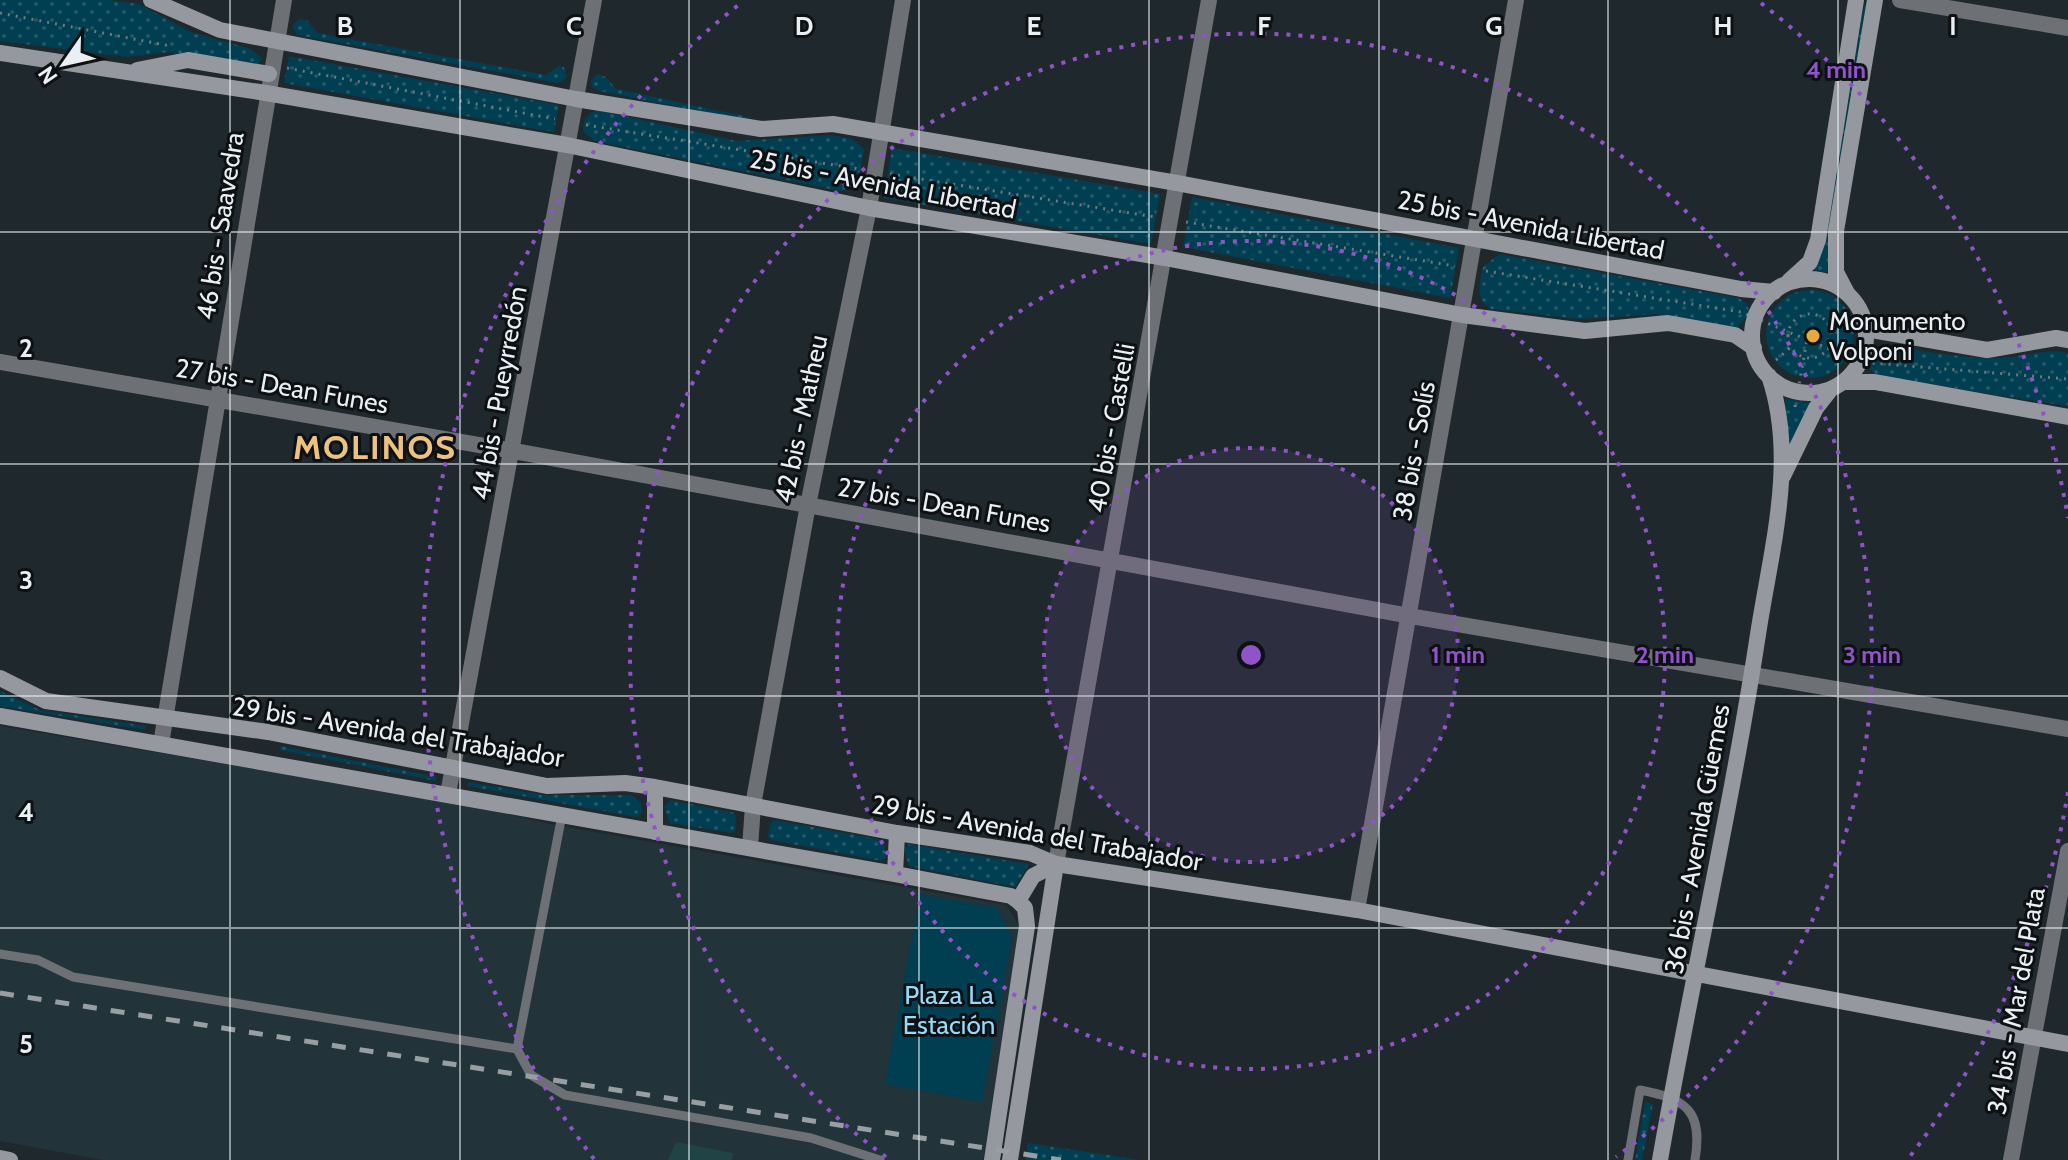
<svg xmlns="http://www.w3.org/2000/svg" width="2068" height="1160" font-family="Cabin,sans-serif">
<defs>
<pattern id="grass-dots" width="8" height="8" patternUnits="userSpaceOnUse" patternTransform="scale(2)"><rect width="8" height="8" fill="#003e52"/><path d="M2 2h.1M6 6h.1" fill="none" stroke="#255a6b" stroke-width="1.8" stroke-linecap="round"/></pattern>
</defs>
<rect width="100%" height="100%" fill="#1f292d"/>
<!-- built -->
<path fill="#22333a" d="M0 726 468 805 550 824 1006 905 1020 927 1019 941 983 1160H103L0 1141Z"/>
<!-- grass -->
<path fill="url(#grass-dots)" d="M0 0H110L139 4 191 32 251 49 262 59 259 64 169 52 127 57 0 41Z
M1864 5 1867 6 1830 273 1813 270 1828 225Z
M300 19 308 21 317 33 546 75 559 66 564 67 567 78 558 83 297 35 292 26Z
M289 56 559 105 554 132 284 83Z
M597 74 606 77 616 89 753 118 739 119 600 91 593 88 591 81Z
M597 110 737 141 830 135 852 139 864 149C860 168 862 187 840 191L595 141 583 132C583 120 586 115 597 110Z
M892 148 1160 194 1151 244 884 198Z
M1192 197 1459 248 1450 298 1183 247Z
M1499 254 1739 298 1747 304 1750 313 1737 328 1658 314 1579 319 1491 309C1474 298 1480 285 1483 267Z
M1766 334a44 44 0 1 1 88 0a44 44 0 1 1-88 0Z
M1882 344C1920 350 1961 359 2000 358 2023 357 2045 348 2068 353V406L1878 376 1869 368Z
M1785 399 1812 403 1789 452Z
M0 691 40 710 146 726 145 730 0 706Z
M280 746 437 777 436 781 280 750Z
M468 782 543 795H632L641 803 642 813 637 817 467 786Z
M670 800 735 813 736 830 732 833 670 823 664 807Z
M775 820 883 840 886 857 882 861 771 840 768 837 770 824Z
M909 844 1029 864 1015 887 909 866 904 850Z
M1645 1102 1653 1104 1642 1160H1635Z
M1028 1143 1140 1160H1025Z"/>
<!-- park -->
<path fill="#003e52" d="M920 894 997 908 1012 937 982 1102 885 1084Z"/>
<!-- building -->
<path fill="#204445" d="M676 1142 733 1153 732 1160H668Z"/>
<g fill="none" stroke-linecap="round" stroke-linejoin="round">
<!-- path -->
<path stroke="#6f787b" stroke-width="3" stroke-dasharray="2 6" stroke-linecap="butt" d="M0 13 170 46
M287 68 555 119
M586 125 859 169
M890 174 1155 217
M1186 222 1455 266
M1486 271 1741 312 1860 362 2068 379
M1788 336a22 22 0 1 1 44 0a22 22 0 1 1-44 0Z
M1776 360 1791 347
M1795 407 1807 340"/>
<!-- lane -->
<path stroke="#6d7074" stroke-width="9" d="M0 954 38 960 73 977 517 1049 562 815
M517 1049 531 1075 565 1095 811 1138 880 1160
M1628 1160 1640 1090C1687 1099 1703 1111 1695 1160"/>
<!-- street -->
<path stroke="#6d7074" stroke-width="16" d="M1900 0 2068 28
M0 362 514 451 1410 616 2068 729
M161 744 284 0
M448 794 594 0
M750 848 753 805 808 505 869 208 903 0
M1056 864 1209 0
M1357 910 1516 0
M2011 1160 2068 851"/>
<!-- secondary -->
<path stroke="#95999f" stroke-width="16" d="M151 0 220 30 576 99 761 129 833 124 1177 183 1741 289 1774 292
M0 53 266 93 567 145 869 208 1165 258 1462 315 1585 331 1668 323 1735 335 1754 348
M137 70 188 60 269 74
M1752 336a57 57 0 1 1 114 0a57 57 0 1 1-114 0Z
M1789 281 1810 262 1818 240 1856 0
M1847 293 1836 272V231L1875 0
M1866 329 1987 350 2056 338 2068 340
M1843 382H1875L2068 417
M1783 476 1816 408 1831 389
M0 678 46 701 268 732 547 786 625 783 655 787 897 833 1030 853 1056 864 1357 910 2068 1044
M0 716 895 874 1011 896 1018 901
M655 832V787
M895 874 897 833
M0 1158 10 1160
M992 1160 1027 926 1025 908 1018 901 1033 876 1056 864
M1010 1160 1056 864
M1660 1160C1691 982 1732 806 1759 628 1772 546 1797 457 1769 376"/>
<!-- rail -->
<path stroke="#979fa2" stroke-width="5" stroke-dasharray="14 14" stroke-linecap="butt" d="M0 993 1061 1160"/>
</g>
<!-- grid -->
<path fill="none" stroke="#e9eff2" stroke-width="2" stroke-opacity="0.55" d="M230 0V1160M460 0V1160M689 0V1160M919 0V1160M1149 0V1160M1379 0V1160M1608 0V1160M1838 0V1160M0 232H2068M0 464H2068M0 696H2068M0 928H2068"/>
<!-- distance rings -->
<circle cx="1251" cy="655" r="207" fill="#9153c9" fill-opacity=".12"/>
<g fill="none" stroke="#9153c9" stroke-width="4" stroke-dasharray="4 8">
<circle cx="1251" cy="655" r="207"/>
<circle cx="1251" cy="655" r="414"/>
<path d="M886 1157A621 621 0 1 1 1616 1157"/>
<path d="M2068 792A828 828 0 0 1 1908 1159M594 1159A828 828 0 0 1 741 3M1761 3A828 828 0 0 1 2068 518"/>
</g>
<!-- markers -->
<circle fill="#e8ab37" stroke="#0d1113" stroke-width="3" cx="1813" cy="336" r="8"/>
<g text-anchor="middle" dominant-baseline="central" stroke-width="6" stroke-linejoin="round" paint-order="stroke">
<!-- street labels -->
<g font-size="26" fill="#e9eff2" stroke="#0d1113">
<text transform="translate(883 184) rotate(11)">25 bis - Avenida Libertad</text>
<text transform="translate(1531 225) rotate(11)">25 bis - Avenida Libertad</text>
<text transform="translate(220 226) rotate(-81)">46 bis - Saavedra</text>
<text transform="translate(282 386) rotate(10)">27 bis - Dean Funes</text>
<text transform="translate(499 393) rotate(-80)">44 bis - Pueyrredón</text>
<text transform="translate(801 419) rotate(-78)">42 bis - Matheu</text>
<text transform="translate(1111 428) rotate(-80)">40 bis - Castelli</text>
<text transform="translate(1414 451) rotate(-80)">38 bis - Solís</text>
<text transform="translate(944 505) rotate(10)">27 bis - Dean Funes</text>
<text transform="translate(398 732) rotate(9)">29 bis - Avenida del Trabajador</text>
<text transform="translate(1037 833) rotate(10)">29 bis - Avenida del Trabajador</text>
<text transform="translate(1697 839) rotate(-80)">36 bis - Avenida Güemes</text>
<text transform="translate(2016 1001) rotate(-80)">34 bis - Mar del Plata</text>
</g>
<!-- poi labels -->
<g font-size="26" fill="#e9eff2" stroke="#0d1113" text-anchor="start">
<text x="1829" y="321">Monumento<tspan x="1829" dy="30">Volponi</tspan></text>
</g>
<!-- park labels -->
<g font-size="26" fill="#96daf9" stroke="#0d1113">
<text x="949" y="995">Plaza La<tspan x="949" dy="30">Estación</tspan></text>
</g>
<!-- district labels -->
<g font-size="34" font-weight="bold" letter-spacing="2" fill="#edc27d" stroke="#0d1113">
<text x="375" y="447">MOLINOS</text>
</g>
</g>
<g font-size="26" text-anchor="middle" font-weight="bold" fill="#e9eff2" stroke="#0d1113" stroke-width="6" stroke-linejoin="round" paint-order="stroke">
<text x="345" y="35">B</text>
<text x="574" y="35">C</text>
<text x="804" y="35">D</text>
<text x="1034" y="35">E</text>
<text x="1264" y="35">F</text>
<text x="1494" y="35">G</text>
<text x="1723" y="35">H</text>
<text x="1953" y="35">I</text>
<text x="26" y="357">2</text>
<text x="26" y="589">3</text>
<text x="26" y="821">4</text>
<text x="26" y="1053">5</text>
</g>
<circle cx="1251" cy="655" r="12" fill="#9153c9" stroke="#0d1113" stroke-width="4"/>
<g font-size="24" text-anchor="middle" font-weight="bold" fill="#9153c9" stroke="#0d1113" stroke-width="6" stroke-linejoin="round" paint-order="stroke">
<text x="1836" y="78">4 min</text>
<text x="1458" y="663">1 min</text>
<text x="1665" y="663">2 min</text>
<text x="1872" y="663">3 min</text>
</g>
<!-- north arrow -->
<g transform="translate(64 64) rotate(236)" stroke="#0d1113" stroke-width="6" paint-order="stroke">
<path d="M0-6L14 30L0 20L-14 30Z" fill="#e9eff2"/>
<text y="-12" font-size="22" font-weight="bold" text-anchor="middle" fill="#e9eff2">N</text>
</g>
</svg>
